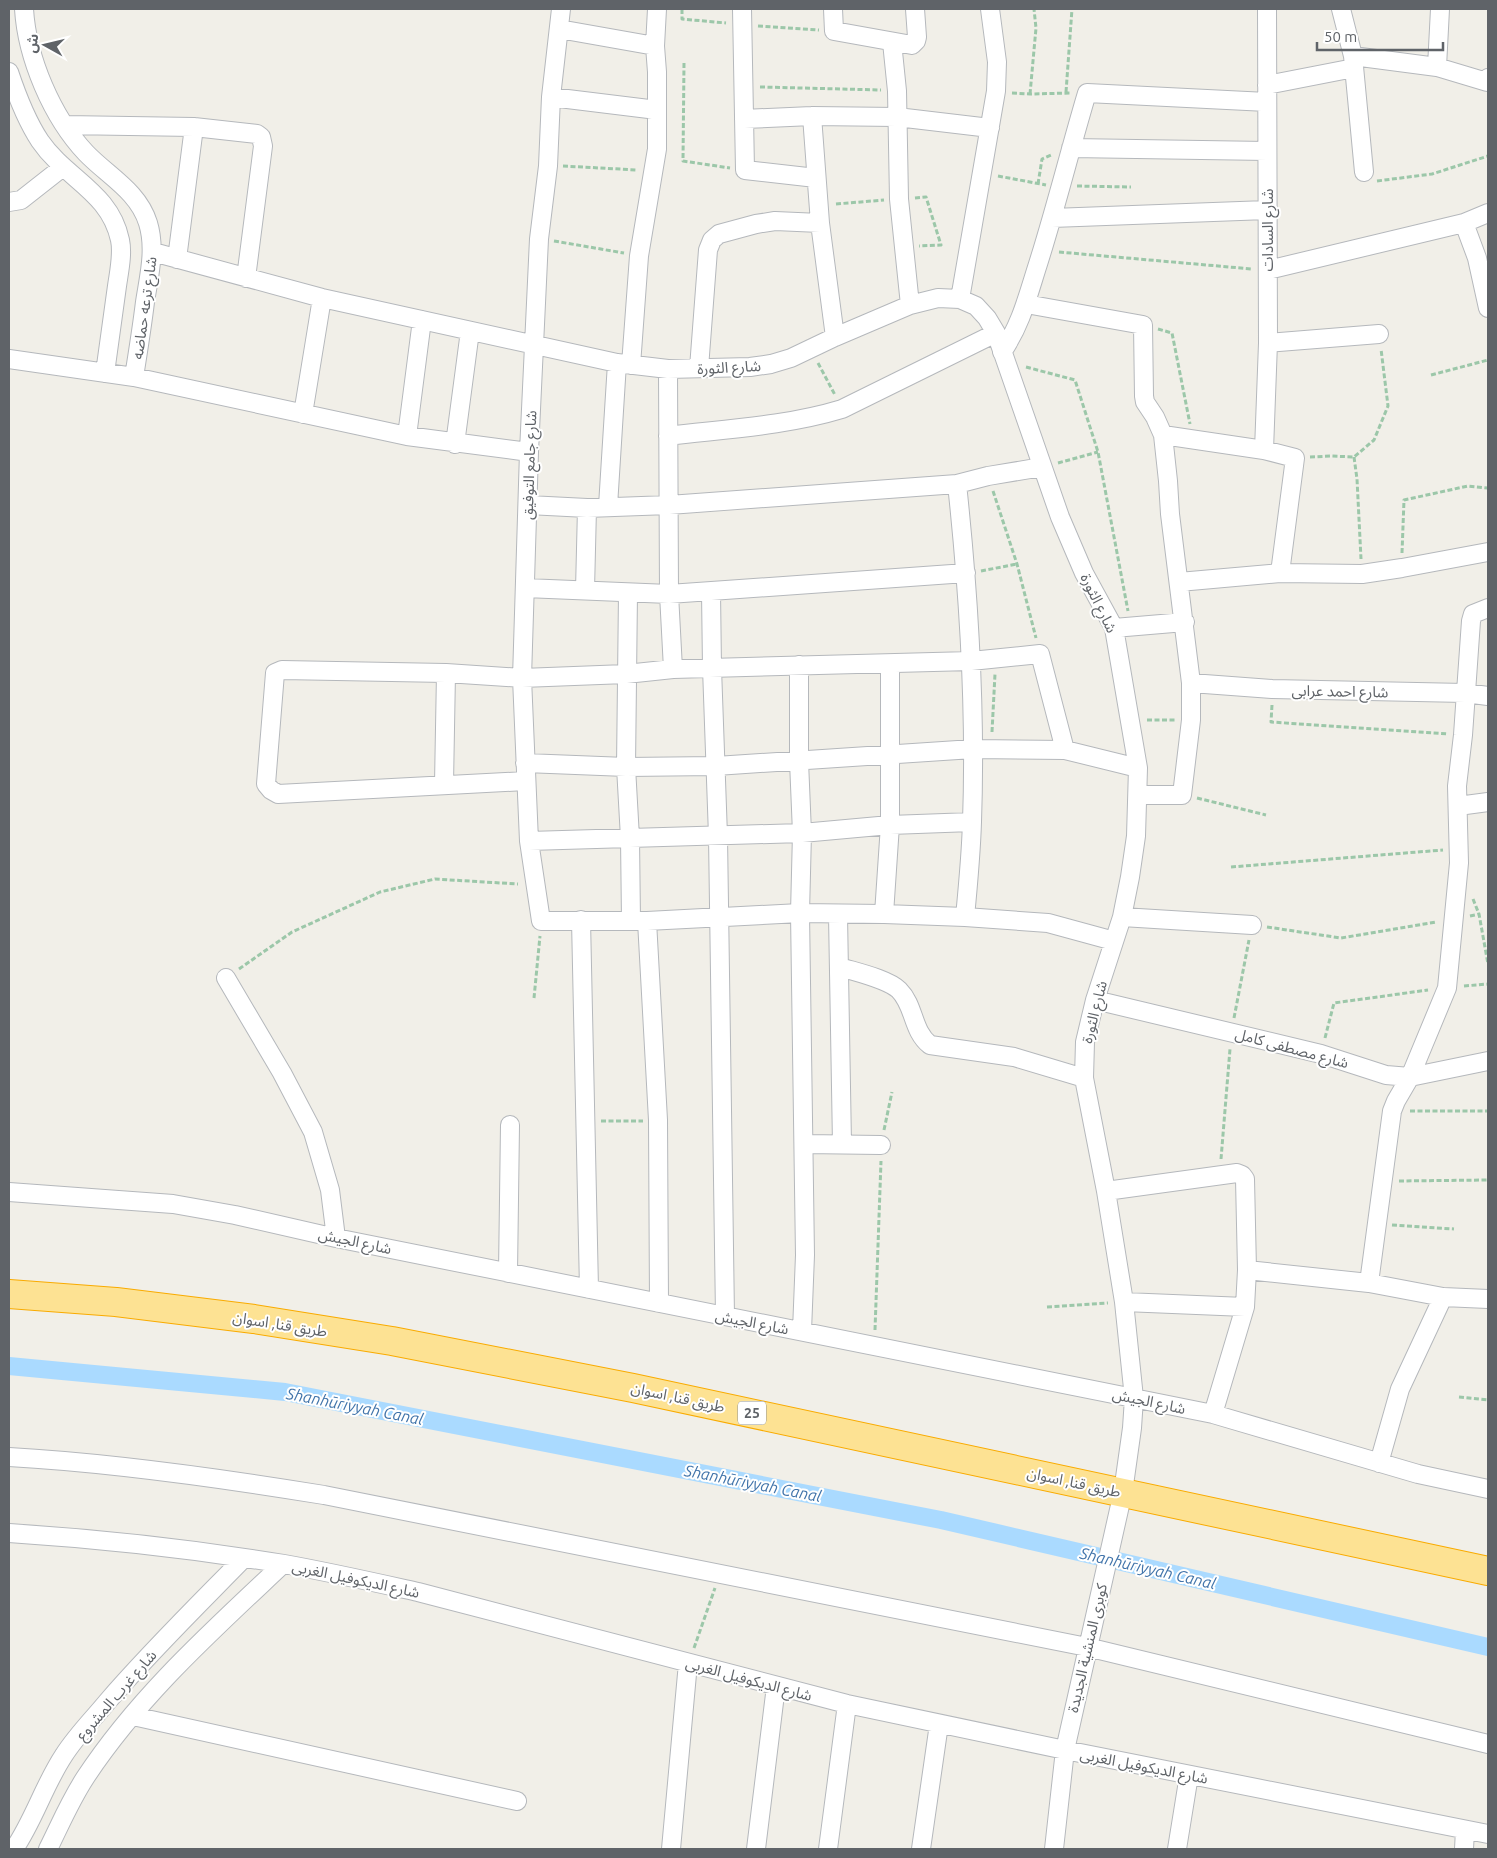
<svg xmlns="http://www.w3.org/2000/svg" width="1497" height="1858" font-family="Ubuntu,'Noto Sans Arabic',sans-serif">
<rect width="100%" height="100%" fill="#f1efe8"/>
<g fill="none" stroke-linecap="round" stroke-linejoin="round">
<!-- canal -->
<path stroke="#aadaff" stroke-width="18" d="M9 1366 285 1392 941 1520 1488 1647"/>
<!-- street casing -->
<g stroke="#b5b8bc" stroke-width="20">
<path id="street" d="M24 9C27 58 52 117 86 153 108 176 138 191 148 223 156 249 149 276 145 302 142 327 138 352 134 377
M561 9 551 97 548 166 539 239 529 452 522 678 529 841 541 921H647L800 913 884 914 965 917 1048 923 1114 941
M742 9 745 170 816 178
M833 9 834 31 912 45 916 41 917 37 915 9
M1341 9 1353 56 1364 172
M559 29 655 46
M892 42 897 91 899 199 910 305
M1353 56 1437 67 1487 82 1488 78
M1437 67 1440 9
M9 72C17 96 26 120 40 141 66 179 110 192 120 240 123 254 119 272 117 286 113 315 109 344 105 373
M1267 85 1354 68
M551 97 657 110
M812 116 820 223 835 337
M744 119 812 116 897 117 990 128
M65 125 194 127 257 134 261 137 263 146 246 278
M1071 148 1267 151
M9 202 21 200 63 167
M1052 218 1267 210
M1464 223 1477 258 1488 308
M153 252 322 298 617 363 668 369 750 367 771 364 791 358 835 337 910 305 938 298 960 299 976 306 987 318 996 333 1060 517 1084 573 1114 628 1138 768 1136 836 1130 877 1122 917 1095 1000 1085 1042 1084 1078 1106 1191 1124 1302 1134 1398 1132 1428 1123 1492 1065 1750 1054 1849
M177 259 194 127
M1268 270 1464 223 1488 213
M960 299 996 91 997 62 990 9
M1026 304 1143 325 1144 396 1145 402 1155 417 1163 435 1168 481 1170 514 1191 683V720L1182 795H1138
M1268 343 1379 334
M1002 352C1021 325 1028 295 1038 264 1056 207 1070 150 1087 93L1267 102
M9 359 134 377 407 436 529 452
M631 365 639 256 657 149V72L655 46 657 9
M699 368 708 250 712 240 719 234 756 224 775 221 820 223
M668 369 669 594 673 669
M303 414 322 298
M1163 435 1264 450 1295 458 1280 573
M407 436 422 320
M668 436C725 429 786 426 842 409L996 333
M455 444 470 331
M1264 450 1268 343 1267 9
M957 484C969 596 976 709 972 822 971 854 968 886 965 917
M528 505 587 508
M608 506 617 363
M1179 582 1280 573 1362 574 1402 568 1488 552
M525 588 669 594 966 573
M585 590 587 508 669 505 957 484 988 476 1042 467
M711 592 712 668 718 836 725 1316
M628 593 626 767 630 838 631 921
M1114 628 1185 622
M799 665V761L802 833 800 913 805 1255 802 1331
M1191 683 1272 689 1465 693 1488 696
M525 763 626 767 716 766 973 749 1065 750 1138 768
M525 781 278 794 271 790 266 784 275 673 282 670 446 673 522 678 626 674 673 669 971 661 1040 654 1065 750
M444 784 446 673
M1458 806 1488 802
M529 841 802 833 890 825 972 822
M884 914 890 825V664
M838 915 842 1144
M1122 917 1252 925
M581 920 589 1289
M647 921 658 1120 659 1303
M840 967C856 972 888 979 899 990 915 1006 912 1031 930 1045L1014 1057 1084 1078
M226 978 282 1073 313 1132 330 1190 336 1238
M1095 1000 1321 1054 1386 1075 1410 1077 1488 1061
M804 1144 881 1145
M1106 1191 1237 1173 1242 1175 1245 1179 1247 1270 1245 1307 1124 1302
M9 1192 173 1204 235 1215 336 1238 1213 1414 1418 1474 1488 1489
M1247 1270 1369 1283 1443 1297 1488 1299
M508 1273 510 1125
M1369 1283 1392 1111 1396 1101 1410 1077 1447 988 1459 863 1457 786 1463 735 1471 621 1473 614 1488 608
M1213 1414 1245 1307
M9 1457C115 1463 220 1478 324 1495L1087 1647 1488 1744
M1379 1463 1400 1389 1443 1297
M9 1533C101 1539 193 1549 284 1564 329 1572 373 1582 418 1592L847 1704 1065 1750 1488 1834
M133 1716 517 1801
M14 1849C34 1820 44 1785 64 1755 76 1736 93 1719 107 1702 150 1652 197 1606 243 1559
M48 1849C60 1825 70 1801 85 1778 139 1696 212 1631 283 1564
M671 1849 688 1663
M756 1849 776 1686
M828 1849 847 1704
M921 1849 939 1724
M1177 1849 1189 1775
M1464 1849 1465 1830"/>
</g>
<!-- highway casing -->
<g stroke="#f9ab00" stroke-width="30">
<path id="highway" d="M9 1294 116 1302 254 1319 392 1341 633 1388 1488 1571"/>
</g>
<!-- path -->
<path stroke="#9cc7a9" stroke-width="3" stroke-dasharray="5 2.5" stroke-linecap="butt" d="M682 9V19L726 23
M758 26 819 30
M684 63 683 161 730 168
M760 87 881 90
M1066 92 1072 9
M1012 93 1030 94 1070 93
M1030 94 1036 28 1034 9
M563 166 637 170
M998 176 1046 185
M1377 181 1432 174 1488 156
M1038 184 1042 159 1051 155
M1077 186 1131 187
M915 198 926 197 941 245 919 246
M836 204 884 200
M554 241 624 253
M1059 252 1252 269
M1158 329 1172 333 1190 424
M818 363 835 395
M1026 367 1075 380 1098 452 1128 611
M1431 375 1488 360
M1310 457 1331 456 1354 457 1374 440 1388 406 1381 349
M1354 457 1357 479 1361 559
M1058 463 1098 452
M993 491 1017 564 1036 638
M1402 553 1404 500 1468 486 1488 488
M981 571 1017 564
M1272 705 1271 722 1448 734
M1147 720H1175
M992 732 995 674
M1197 798 1266 815
M1231 867 1443 850
M1473 899 1479 914 1488 964
M1470 916 1479 914
M1267 927 1341 938 1436 922
M239 969 292 932 380 892 435 879 518 884
M1464 986 1488 984
M534 998 540 936
M1234 1018 1249 940
M1325 1038 1334 1003 1428 990
M1410 1111H1488
M601 1121H643
M884 1130 892 1092
M1221 1159 1230 1049
M1399 1181 1488 1180
M1392 1225 1454 1229
M1047 1307 1108 1303
M875 1330 881 1161
M1459 1397 1488 1400
M694 1648 715 1588"/>
<!-- street -->
<use href="#street" stroke="#fff" stroke-width="18"/>
<!-- highway -->
<use href="#highway" stroke="#fde293" stroke-width="28"/>
</g>
<g text-anchor="middle" dominant-baseline="central" stroke-width="4" stroke-linejoin="round" paint-order="stroke">
<!-- shield labels -->
<rect fill="#fff" stroke="#8f9295" stroke-width="1" x="738" y="1401.5" width="28" height="23" rx="4"/>
<g font-size="14" font-weight="bold" fill="#5f6368">
<text x="752" y="1413">25</text>
</g>
<!-- street labels -->
<g font-size="15" fill="#5f6368" stroke="#fff">
<text transform="translate(1267 230) rotate(-90)">شارع السادات</text>
<text transform="translate(144 308) rotate(-82)">شارع ترعه حماضه</text>
<text transform="translate(729 367) rotate(-3)">شارع الثورة</text>
<text transform="translate(529 465) rotate(-88)">شارع جامع التوفيق</text>
<text transform="translate(1099 603) rotate(64)">شارع الثورة</text>
<text transform="translate(1340 691) rotate(1)">شارع احمد عرابى</text>
<text transform="translate(1094 1012) rotate(-76)">شارع الثورة</text>
<text transform="translate(1292 1048) rotate(15)">شارع مصطفى كامل</text>
<text transform="translate(355 1241) rotate(12)">شارع الجيش</text>
<text transform="translate(752 1322) rotate(11)">شارع الجيش</text>
<text transform="translate(280 1324) rotate(9)">طريق قنا, اسوان</text>
<text transform="translate(678 1397) rotate(12)">طريق قنا, اسوان</text>
<text transform="translate(1149 1401) rotate(12)">شارع الجيش</text>
<text transform="translate(1074 1482) rotate(12)">طريق قنا, اسوان</text>
<text transform="translate(356 1579) rotate(12)">شارع الديكوفيل الغربى</text>
<text transform="translate(1087 1648) rotate(-77)">كوبرى المنشية الجديدة</text>
<text transform="translate(749 1679) rotate(15)">شارع الديكوفيل الغربى</text>
<text transform="translate(116 1695) rotate(-49)">شارع غرب المشروع</text>
<text transform="translate(1144 1766) rotate(11)">شارع الديكوفيل الغربى</text>
</g>
<!-- water labels -->
<g font-size="16" font-style="italic" fill="#4174aa" stroke="#fff">
<text transform="translate(355 1406) rotate(11)">Shanhūriyyah Canal</text>
<text transform="translate(753 1483) rotate(11)">Shanhūriyyah Canal</text>
<text transform="translate(1148 1568) rotate(13)">Shanhūriyyah Canal</text>
</g>
</g>
<!-- border -->
<rect width="1497" height="1858" fill="none" stroke="#5f6368" stroke-width="20"/>
<!-- north arrow -->
<g transform="translate(45 45) rotate(278)" stroke="#ffffff" stroke-width="4" paint-order="stroke">
<path d="M0-4L9 19L0 12L-9 19Z" fill="#5f6368"/>
<text y="-8" font-size="14" font-weight="bold" text-anchor="middle" fill="#5f6368">ش</text>
</g>
<!-- scale -->
<path d="M1317 42v8h126v-8" fill="none" stroke="#5f6368" stroke-width="2.5"/>
<text x="1324" y="42" font-size="15" fill="#5f6368" stroke="#ffffff" stroke-width="4" paint-order="stroke">50 m</text>
</svg>
